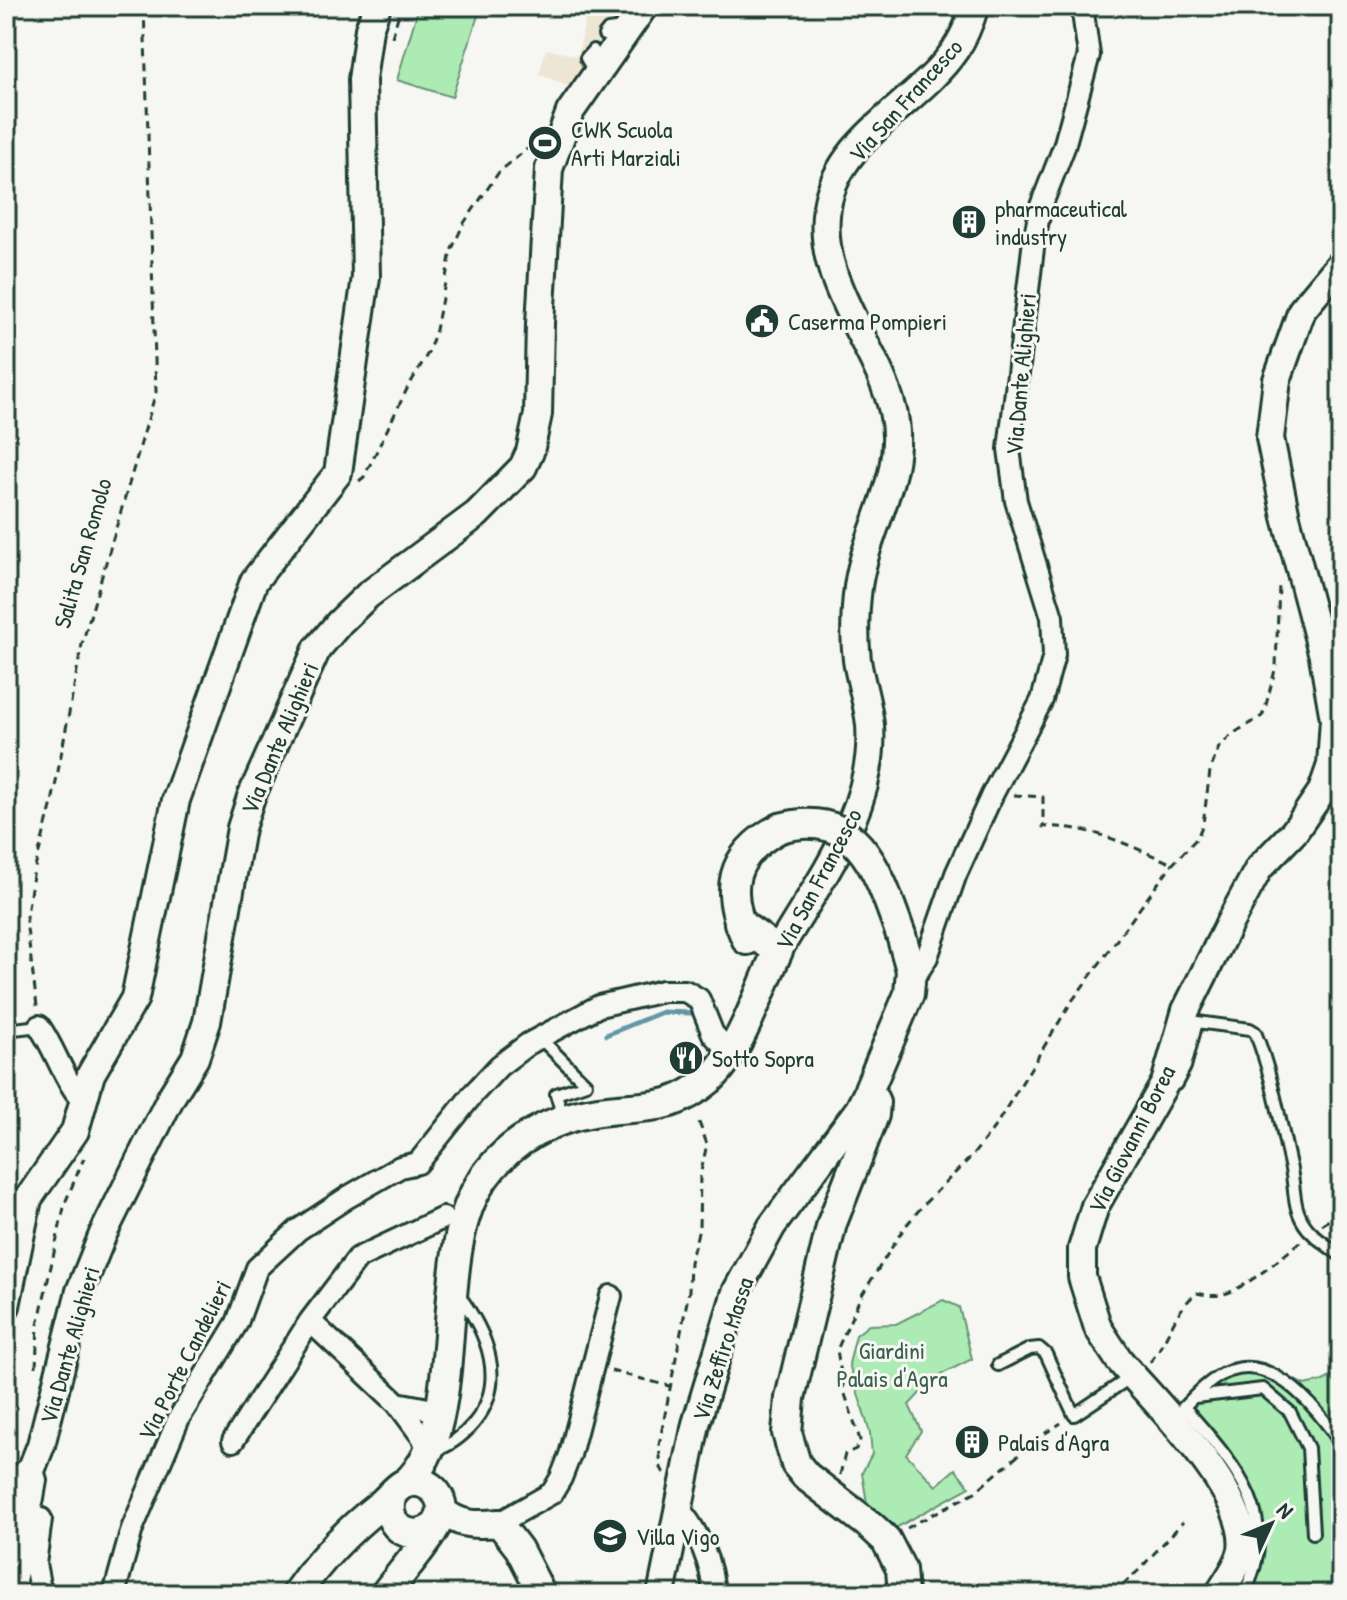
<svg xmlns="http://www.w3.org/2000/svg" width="1347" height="1600" font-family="'Patrick Hand',sans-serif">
<rect width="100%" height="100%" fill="#f6f6f2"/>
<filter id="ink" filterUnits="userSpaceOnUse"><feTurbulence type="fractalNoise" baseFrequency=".0125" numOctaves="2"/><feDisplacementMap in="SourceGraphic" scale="16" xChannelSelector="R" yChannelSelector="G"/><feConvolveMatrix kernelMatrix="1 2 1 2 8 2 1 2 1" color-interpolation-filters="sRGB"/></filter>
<g filter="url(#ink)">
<!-- built -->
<path fill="#eee6d5" d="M588 6H601L627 19 579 91 539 74 546 49 578 56Z"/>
<!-- green -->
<path fill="#acecb4" stroke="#669474" stroke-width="2" d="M419 6H481L452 97 397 80Z
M943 1300 959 1307 972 1359 934 1378 909 1405 921 1431 906 1454 936 1486 955 1469 970 1487 892 1530 867 1503 862 1473 872 1454 870 1433 849 1364 856 1335 869 1325 896 1324Z
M1240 1361 1263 1363 1304 1385 1323 1381 1341 1372V1594H1232L1246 1566 1175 1408C1195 1388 1213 1370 1240 1361Z"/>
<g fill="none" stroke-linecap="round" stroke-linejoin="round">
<!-- stream -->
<path stroke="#6298a5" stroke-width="5" d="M606 1035 662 1012 691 1013"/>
<!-- service casing -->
<g stroke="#1f3d34" stroke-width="16">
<path id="service" d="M604 35 608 30 623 28
M593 50 586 58 594 72
M6 1030 39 1026
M540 1038 586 1084 556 1094 563 1117
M1171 1084H1176L1185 1067 1197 1022 1250 1029 1255 1032C1272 1074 1280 1121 1290 1165 1296 1188 1291 1209 1308 1229
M1317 1238 1341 1256
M998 1365 1030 1349 1039 1348 1046 1354 1074 1415 1131 1377
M1195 1397 1263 1389 1290 1412 1308 1448 1313 1533
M1184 1407C1234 1464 1284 1516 1244 1594
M1173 1418C1189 1402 1209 1378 1230 1371 1275 1354 1320 1412 1341 1444
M434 1451C450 1446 463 1436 474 1423 508 1382 487 1332 458 1294"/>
</g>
<!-- minor casing -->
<g stroke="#1f3d34" stroke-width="26">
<path id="minor" d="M911 978 919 970 927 957 956 874 992 795 1042 700 1054 655 1052 617 1016 501 1009 449 1034 240 1041 206 1064 147 1089 55 1082 6
M39 1026C56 1050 62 1077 82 1100
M397 1403 310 1321 358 1258 443 1218
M233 1441 310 1321
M428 1453 423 1438 397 1403 439 1411
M678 1508C698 1530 712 1564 714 1594
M41 1519 35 1564 41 1594
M499 1523 552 1493 561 1478 570 1455 611 1296
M12 1594 33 1498 36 1480 32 1468
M114 1594 132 1529 179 1418 237 1323 257 1268 298 1230 348 1197 400 1167 418 1163 473 1094 499 1066 528 1044 599 1006 663 991H685L699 999 713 1034 731 1053"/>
</g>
<!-- tertiary casing -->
<g stroke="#1f3d34" stroke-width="32">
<path id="tertiary" d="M778 951C818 882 876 809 870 725 868 703 860 681 857 660 854 636 855 611 858 587 866 527 908 474 893 411 876 342 815 282 827 207 838 137 918 104 955 50 965 36 970 22 975 6
M6 1306 28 1199 75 1131 91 1074 135 998 176 800 254 581 338 473 366 277 362 80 369 29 377 6
M442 1510C459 1526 477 1525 499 1523L519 1549 542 1594
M6 1547 17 1484 32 1468 41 1445 80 1291 103 1234 171 1097 195 1058 207 1022 241 828 251 797 317 649 340 622 368 595 477 514 523 467 530 452 538 414 540 324 549 169 570 112 644 6
M661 1594 696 1424 736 1292 772 1226 859 1109 869 1089
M1219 1594C1227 1580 1239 1566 1242 1550 1250 1493 1154 1402 1119 1360L1098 1328 1082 1277V1249L1095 1206 1165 1083 1186 1010 1231 920 1259 868 1294 832 1322 791 1331 765 1334 719 1323 656 1286 517 1270 438 1277 380 1302 310 1341 263"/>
</g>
<!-- secondary casing -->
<g stroke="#1f3d34" stroke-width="34">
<path id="secondary" d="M901 935 911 970 909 994 869 1089 875 1102 874 1115 832 1223 790 1398 787 1433 796 1464 806 1476 871 1526 886 1540 901 1569 903 1594
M747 940C724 891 729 855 780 828
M406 1483C469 1428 432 1263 478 1187 505 1141 556 1115 608 1110 653 1105 673 1110 710 1079 740 1052 760 989 778 951L739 923
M392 1495C382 1523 408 1545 434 1527
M296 1594C320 1559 347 1531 380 1505 388 1499 394 1490 402 1485 422 1474 446 1493 441 1514 436 1534 398 1576 385 1594"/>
</g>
<!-- path -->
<path stroke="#1f3d34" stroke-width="3" stroke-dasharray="8 6" stroke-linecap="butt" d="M392 37 400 10
M359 481 364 477 407 389 428 353 436 330 451 251 464 223 499 172 533 144
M1014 795 1043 797V827C1089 824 1132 847 1173 864
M37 1006 26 921 33 875 52 803 82 644 156 392 144 6
M1322 1225 1341 1211
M1150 1362C1169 1340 1173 1311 1197 1293 1206 1295 1215 1297 1224 1294 1244 1289 1284 1256 1300 1242
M36 1367 38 1325 65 1203 84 1158
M611 1371 669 1386
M664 1473 661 1468 659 1445 689 1291 690 1262 699 1229 700 1176 707 1144 697 1117
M840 1475 845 1454 856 1449 860 1440 844 1391 837 1350 860 1298 904 1228 924 1204 972 1156 996 1125 1072 1001 1170 867 1197 838 1203 824 1210 771 1219 747 1231 735 1262 716 1265 709 1276 666 1279 584
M907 1528 975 1492 1041 1436 1061 1423
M990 1594 998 1591 1007 1594
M1112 1594 1138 1571 1183 1522"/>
<!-- service -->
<use href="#service" stroke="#f6f6f2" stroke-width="10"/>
<!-- minor -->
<use href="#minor" stroke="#f6f6f2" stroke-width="20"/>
<!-- tertiary -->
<use href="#tertiary" stroke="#f6f6f2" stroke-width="26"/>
<!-- secondary -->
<use href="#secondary" stroke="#f6f6f2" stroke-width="28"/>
<!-- service-bridge casing -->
<g stroke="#1f3d34" stroke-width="16" stroke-linecap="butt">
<path id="service-bridge" d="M1308 1229 1317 1238"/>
</g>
<!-- secondary-bridge casing -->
<g stroke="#1f3d34" stroke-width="34" stroke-linecap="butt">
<path id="secondary-bridge" d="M780 828C860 806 879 874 901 935"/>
</g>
<!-- service-bridge -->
<use href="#service-bridge" stroke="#f6f6f2" stroke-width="10"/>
<!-- secondary-bridge -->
<use href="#secondary-bridge" stroke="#f6f6f2" stroke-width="28"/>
</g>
</g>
<!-- icons -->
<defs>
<g id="stadium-disc" transform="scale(1.8)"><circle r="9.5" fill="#1f3d34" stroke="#f6f6f2"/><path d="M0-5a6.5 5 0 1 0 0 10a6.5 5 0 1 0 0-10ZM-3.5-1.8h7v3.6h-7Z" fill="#fff"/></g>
<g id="building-disc" transform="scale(1.8)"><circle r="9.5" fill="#1f3d34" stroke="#f6f6f2"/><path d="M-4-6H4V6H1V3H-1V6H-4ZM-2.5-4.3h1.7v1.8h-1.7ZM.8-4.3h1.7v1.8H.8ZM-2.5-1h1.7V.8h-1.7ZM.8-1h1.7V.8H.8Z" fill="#fff"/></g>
<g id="civic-disc" transform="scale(1.8)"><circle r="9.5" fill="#1f3d34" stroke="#f6f6f2"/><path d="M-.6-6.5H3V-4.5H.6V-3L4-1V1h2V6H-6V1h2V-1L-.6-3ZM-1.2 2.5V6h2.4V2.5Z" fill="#fff"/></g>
<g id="restaurant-disc" transform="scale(1.8)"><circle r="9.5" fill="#1f3d34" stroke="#f6f6f2"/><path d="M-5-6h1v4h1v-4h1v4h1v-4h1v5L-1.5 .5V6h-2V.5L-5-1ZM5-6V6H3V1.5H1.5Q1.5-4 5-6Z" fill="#fff"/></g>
<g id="school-disc" transform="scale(1.8)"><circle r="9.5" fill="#1f3d34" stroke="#f6f6f2"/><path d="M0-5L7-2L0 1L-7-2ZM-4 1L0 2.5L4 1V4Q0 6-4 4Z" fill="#fff"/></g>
</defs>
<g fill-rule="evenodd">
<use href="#stadium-disc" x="545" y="143"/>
<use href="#building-disc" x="969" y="222"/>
<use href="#civic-disc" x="762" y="321"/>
<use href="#restaurant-disc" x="686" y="1058"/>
<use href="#building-disc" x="972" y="1442"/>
<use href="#school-disc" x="610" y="1536"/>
</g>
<g text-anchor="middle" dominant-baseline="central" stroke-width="6" stroke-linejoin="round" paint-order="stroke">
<!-- street labels -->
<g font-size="24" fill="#1f3d34" stroke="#f6f6f2">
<text transform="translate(905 100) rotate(-48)">Via San Francesco</text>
<text transform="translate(1020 374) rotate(-85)">Via Dante Alighieri</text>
<text transform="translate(82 553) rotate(-74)">Salita San Romolo</text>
<text transform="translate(279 738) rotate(-67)">Via Dante Alighieri</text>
<text transform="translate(818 879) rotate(-62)">Via San Francesco</text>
<text transform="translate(1131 1139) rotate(-63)">Via Giovanni Borea</text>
<text transform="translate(69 1345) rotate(-74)">Via Dante Alighieri</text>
<text transform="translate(722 1349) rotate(-72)">Via Zeffiro Massa</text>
<text transform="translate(184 1360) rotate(-63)">Via Porte Candelieri</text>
</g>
<!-- poi labels -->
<g font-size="24" fill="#1f3d34" stroke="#f6f6f2" text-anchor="start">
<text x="571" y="129">CWK Scuola<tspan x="571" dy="28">Arti Marziali</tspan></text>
<text x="995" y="208">pharmaceutical<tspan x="995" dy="28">industry</tspan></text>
<text x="788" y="321">Caserma Pompieri</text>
<text x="712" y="1058">Sotto Sopra</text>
<text x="998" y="1442">Palais d'Agra</text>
<text x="636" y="1536">Villa Vigo</text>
</g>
<!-- park labels -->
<g font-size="24" fill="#3b604e" stroke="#f6f6f2">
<text x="892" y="1350">Giardini<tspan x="892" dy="28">Palais d'Agra</tspan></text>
</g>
</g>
<!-- margin -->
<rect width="1347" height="1600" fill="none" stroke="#f6f6f2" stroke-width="32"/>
<rect x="16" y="16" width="1315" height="1568" fill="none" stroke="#1f3d34" stroke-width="3" filter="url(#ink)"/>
<!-- north arrow -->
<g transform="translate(1271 1524) rotate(46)" stroke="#f6f6f2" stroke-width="6" paint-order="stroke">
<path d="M0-6L14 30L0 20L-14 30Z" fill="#1f3d34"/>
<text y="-12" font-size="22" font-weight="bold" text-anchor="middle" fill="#1f3d34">N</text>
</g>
</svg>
